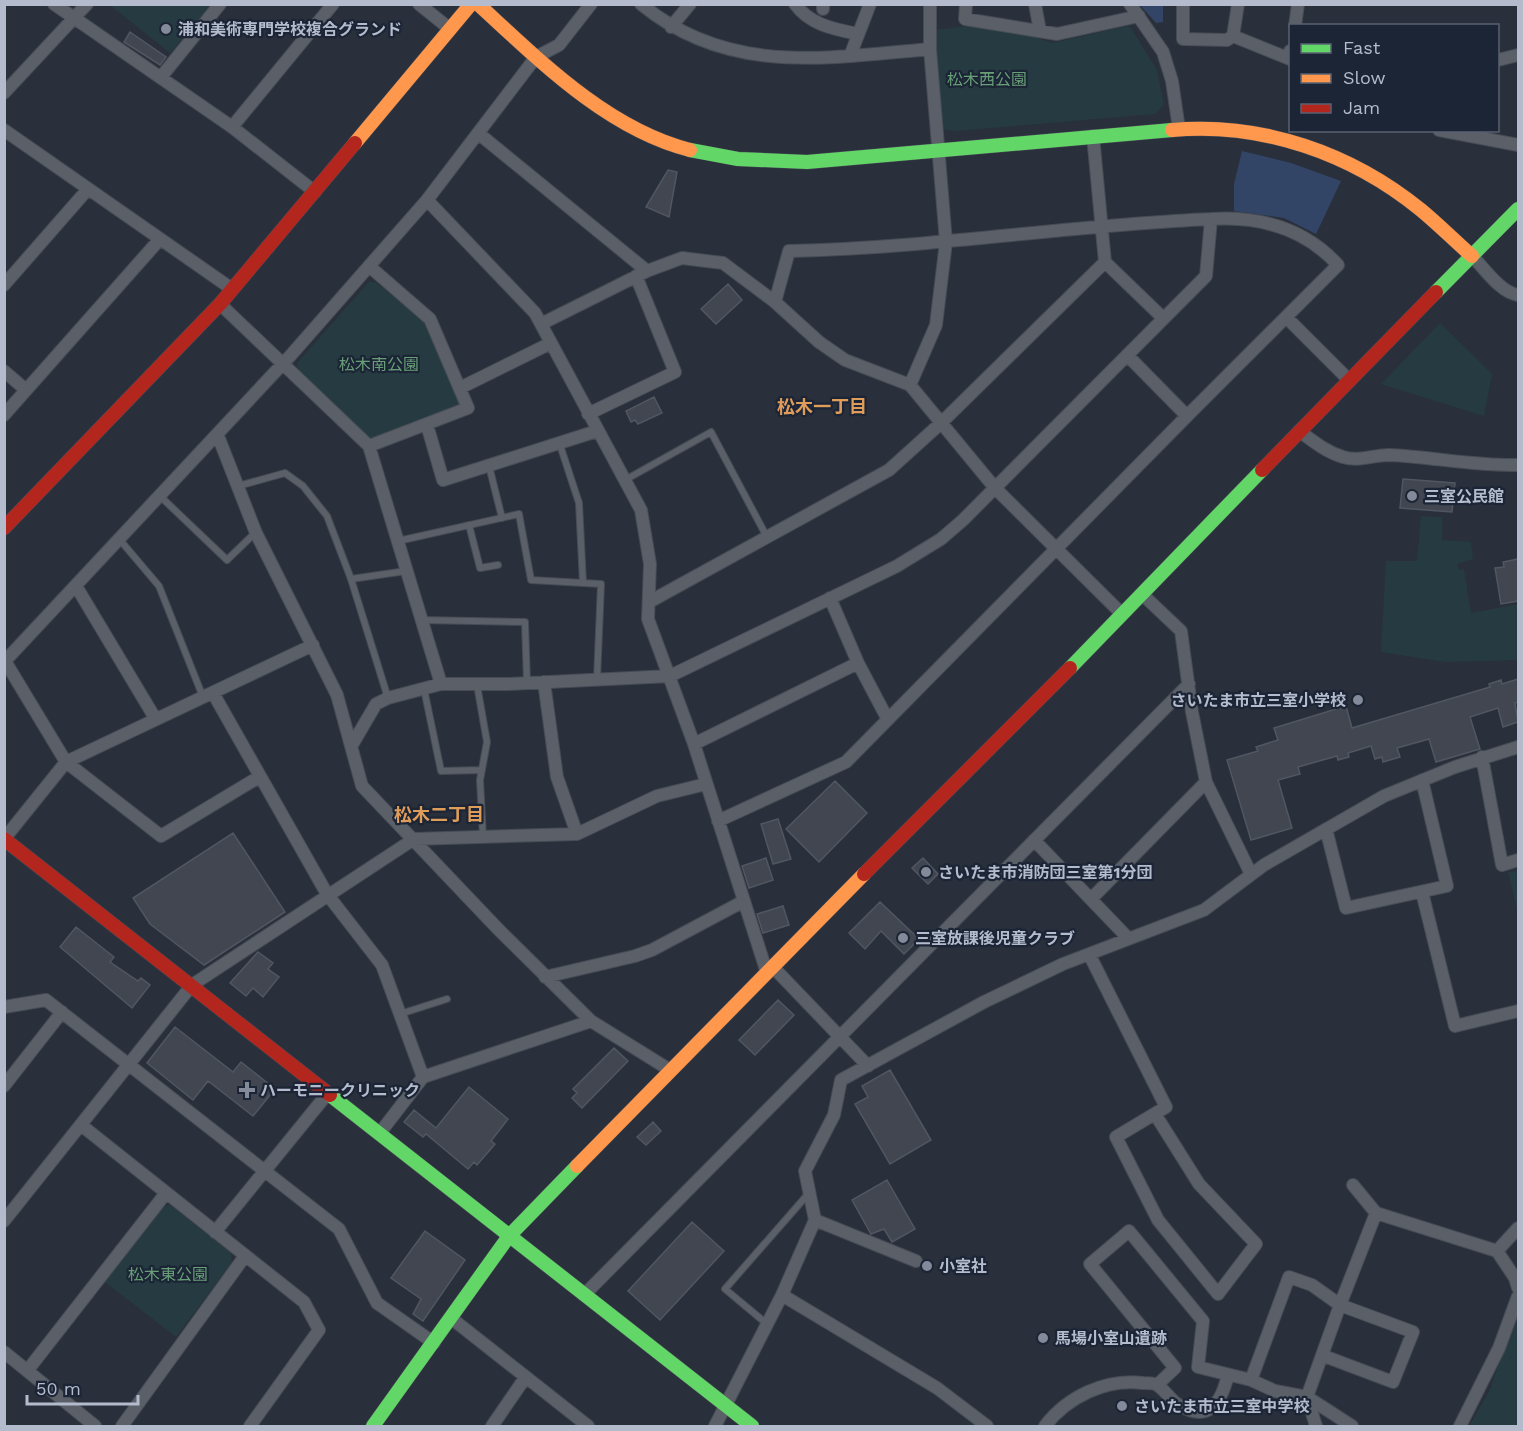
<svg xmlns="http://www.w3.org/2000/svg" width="1523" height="1431" font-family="'Work Sans','Noto Sans JP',sans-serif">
<rect width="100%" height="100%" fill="#292f3b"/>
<!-- green -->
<path fill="#253b41" d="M110 5H211L170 53Z
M968 26 1032 36 1052 43 1127 26 1131 28 1157 70 1164 105 1155 114 955 131 942 129 934 30Z
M369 282H375L429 325 460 399 458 408 375 440 369 439 298 372 297 363Z
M1440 323 1492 374 1484 416 1381 384Z
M1421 516 1442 517V540L1471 542 1473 559 1457 564 1459 570 1464 569 1471 613 1518 604V660L1446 662 1381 652 1386 561H1417Z
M1517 871 1518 875V915L1508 872Z
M170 1205 231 1253 232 1262 176 1337 105 1282 163 1207Z
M1518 1307V1426H1469L1490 1390Z"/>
<!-- water -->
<path fill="#334566" d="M1140 5H1163V22L1156 23Z
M1242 151 1291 163 1341 181 1316 234 1284 218 1234 211V184Z"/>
<!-- building -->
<path fill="#414650" stroke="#515762" stroke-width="1.5" d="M130 32 166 57 160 65 124 42Z
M668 170 677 172 669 217 646 207Z
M728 284 742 300 716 324 701 309Z
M654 397 662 413 638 424 635 420 631 422 626 411Z
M1403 479 1455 483 1452 512 1400 508Z
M1518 559V601L1501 604 1495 568 1504 567 1503 562Z
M1518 679V702L1515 703 1518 722 1503 727 1498 708 1470 717 1480 749 1436 762 1429 739 1397 748 1400 757 1383 762 1382 757 1375 759 1371 746 1348 753 1349 757 1338 760 1337 756 1298 767 1300 774 1278 780 1292 828 1251 840 1227 760 1258 751 1256 747 1278 740 1274 728 1346 706 1352 728 1490 687 1489 684 1501 680 1502 684Z
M835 781 867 813 819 862 786 829Z
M778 819 791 859 773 864 761 824Z
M233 833 285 912 204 965 150 924 133 898Z
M766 858 773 880 749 888 742 866Z
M923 858 938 874 928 884 912 868Z
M880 902 919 939 904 954 881 931 865 949 849 933Z
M783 906 789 925 763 933 757 914Z
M76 927 114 957 110 962 138 981 141 978 150 985 132 1008 60 947Z
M258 952 273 963 268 969 279 977 263 997 253 988 246 996 230 983Z
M778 1000 794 1015 755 1055 739 1040Z
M175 1027 233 1072 241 1062 275 1089 253 1116 208 1081 193 1100 147 1063Z
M614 1048 628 1061 582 1108 572 1098 577 1093 573 1089Z
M890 1070 931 1140 890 1164 855 1104 868 1097 862 1086Z
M469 1087 508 1119 491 1141 495 1144 477 1165 474 1162 468 1169 426 1134 423 1137 404 1122 414 1110 436 1128Z
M653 1122 661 1131 646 1145 637 1137Z
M887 1180 915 1229 892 1242 884 1229 871 1234 852 1200Z
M692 1222 724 1251 660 1320 628 1291Z
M425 1231 465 1260 423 1321 413 1314 421 1299 391 1278Z"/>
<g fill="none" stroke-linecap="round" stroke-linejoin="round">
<!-- lane casing -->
<g stroke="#464b54" stroke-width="8">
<path id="lane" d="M560 445 579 503 583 583
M489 466 502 518
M625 480 711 432 767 537
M238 486 285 473 303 486 327 516 351 579 388 698
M161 497 227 560 255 533
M469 525 480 568 498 565
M120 540 159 586 203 697
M398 541 519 514 531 580 601 584 597 679
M351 579 406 571
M422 620 525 622 527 683
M477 685 487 742 480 780 483 837
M424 689 441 771 482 770
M400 1014 447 999
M767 1324 725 1289 809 1193"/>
</g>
<!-- street casing -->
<g stroke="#464b54" stroke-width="14">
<path id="street" d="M54 4 232 127 315 192
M419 4 450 29
M641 4C728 76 826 58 930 49V4
M795 4C810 25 834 29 858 34
M966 4 965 19 1057 34 1139 16
M1035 4 1040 31
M1130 4 1163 52 1172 81 1179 129
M1183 4V39L1227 40 1233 36
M1238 4 1233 36 1290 59V51
M823 9V4
M1295 26 1298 4
M671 27 690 4
M850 56 870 4
M1498 60 1518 55
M161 77 220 4
M4 93 87 4
M232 127 333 4
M4 130 232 289
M1439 130 1518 145
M478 133 647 271
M1093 136 1105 262 1162 317
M427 200 535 313 641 510 650 564 648 619 694 744 767 973
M1211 219C1260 216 1304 228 1338 265L1286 317 1349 380
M1472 256C1485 269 1500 292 1518 295
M369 266 430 319 468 408 369 446
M4 285 88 189
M220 304 369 446 441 684
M541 324 647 271 682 258 723 263 775 302 819 342 845 360 910 385 995 488 1122 614
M4 371 26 390
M910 385 936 325 946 242 930 49
M460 388 551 343
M588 414 675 372 636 276
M4 415 160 239
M1187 416 1286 317
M427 425 443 480 597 431
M1299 431C1313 441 1326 452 1343 457 1359 462 1373 455 1389 455 1433 457 1474 466 1518 465
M218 436 256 533 337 695 362 786 498 929 591 1021 670 1070
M76 586 155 718
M1143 595 1181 631 1192 712 1206 782 1251 874
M830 598 858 663 887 718
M649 602 889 470 941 423 1105 262
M544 682 557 777 577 834
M213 693 327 894 382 965 423 1077
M694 744 858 663
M352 745 376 704 388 698 441 684H509L670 676 897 566 941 539 963 520 1206 276 1211 219C1070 225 930 248 789 251L775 302
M1482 757 1502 865 1518 860
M259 777 161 836 66 762 5 661 291 355 427 200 536 57 559 45 591 4
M718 821 846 762 1187 416 1127 355
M1326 829 1346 908 1447 886 1422 780
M4 839 66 762 313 645
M1034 840 1128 938
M1422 892 1455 1026 1518 1011
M1091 899 1206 782
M1089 954 1166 1107 1116 1137 1158 1220 1218 1294 1256 1244 1199 1184 1155 1114
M772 966 868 1066
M545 977 635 956 652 950 744 901
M4 1007 46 1000 339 1229 377 1303 434 1343
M4 1086 62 1012
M81 1125 304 1302 319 1330 250 1426
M379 1134 423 1077 591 1021
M1353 1185 1376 1213 1497 1251 1515 1278 1518 1288
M815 1220 916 1261
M4 1221 192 985 414 839 577 834 657 796 706 784
M215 1232 328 1093
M1497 1251 1518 1228
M584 1295 1189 684
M782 1295 937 1388 987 1426
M451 1318 588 1426
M4 1352 95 1426
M1324 1356 1393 1382 1413 1332 1340 1305 1307 1397 1352 1426
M27 1371 166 1193
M1251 1380 1289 1277 1312 1285 1340 1305 1376 1213
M1157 1385 1175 1368 1090 1264 1129 1231 1203 1321 1198 1367 1251 1380 1275 1391 1307 1397 1316 1426
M122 1426 245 1256
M492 1426 525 1378
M715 1426 782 1295 815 1220 805 1171 834 1115 841 1080 984 1002 1063 964 1204 910 1264 865 1384 796 1455 767 1518 747
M1045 1426C1067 1397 1106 1378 1143 1383 1147 1383 1154 1383 1157 1385 1164 1389 1170 1399 1177 1404 1209 1424 1221 1403 1228 1375
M1460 1426 1499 1348 1518 1296"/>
</g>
<!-- fast casing -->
<g stroke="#464b54" stroke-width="15">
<path id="fast" d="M690 150 738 159 807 162 1172 130
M1436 292 1518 209
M1070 668 1262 470
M330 1095 752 1426
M373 1426 509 1236 577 1166"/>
</g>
<!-- slow casing -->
<g stroke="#464b54" stroke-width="15">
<path id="slow" d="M478 4C539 60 607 129 690 150
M1172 130C1262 122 1351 153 1421 210 1438 224 1455 241 1472 256
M355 143 471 4
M577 1166 864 874"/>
</g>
<!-- jam casing -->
<g stroke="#464b54" stroke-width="15">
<path id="jam" d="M1262 470 1436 292
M4 528 220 304 355 143
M4 839 330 1095
M864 874 1070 668"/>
</g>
<!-- lane -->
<use href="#lane" stroke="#5a5f68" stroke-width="6"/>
<!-- street -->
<use href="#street" stroke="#5a5f68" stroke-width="12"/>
<!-- fast -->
<use href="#fast" stroke="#63d668" stroke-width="14"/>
<!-- slow -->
<use href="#slow" stroke="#ff974d" stroke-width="14"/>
<!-- jam -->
<use href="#jam" stroke="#b3261e" stroke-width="14"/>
</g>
<!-- markers -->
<g fill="#838a99" stroke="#1c2536" stroke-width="2">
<circle cx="166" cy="29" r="6"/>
<circle cx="1412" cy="496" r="6"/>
<circle cx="1358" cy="700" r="6"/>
<circle cx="926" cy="872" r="6"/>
<circle cx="903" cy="938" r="6"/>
<path d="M244 1081h6v6h6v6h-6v6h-6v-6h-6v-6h6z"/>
<circle cx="927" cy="1266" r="6"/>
<circle cx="1043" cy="1338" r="6"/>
<circle cx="1122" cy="1406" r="6"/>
</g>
<g text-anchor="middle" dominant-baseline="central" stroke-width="4.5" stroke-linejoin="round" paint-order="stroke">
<!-- poi labels -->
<g font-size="16" font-weight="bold" fill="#b3bbcc" stroke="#1c2536" text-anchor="start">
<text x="178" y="29">浦和美術専門学校複合グランド</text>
<text x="1424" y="496">三室公民館</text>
<text x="1346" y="700" text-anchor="end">さいたま市立三室小学校</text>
<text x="938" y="872">さいたま市消防団三室第1分団</text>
<text x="915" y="938">三室放課後児童クラブ</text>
<text x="260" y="1090">ハーモニークリニック</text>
<text x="939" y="1266">小室社</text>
<text x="1055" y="1338">馬場小室山遺跡</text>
<text x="1134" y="1406">さいたま市立三室中学校</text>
</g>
<!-- park labels -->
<g font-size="16" fill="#689f78" stroke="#1c2536">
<text x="987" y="79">松木西公園</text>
<text x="379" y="364">松木南公園</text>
<text x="168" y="1274">松木東公園</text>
</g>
<!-- neighbourhood labels -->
<g font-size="18" font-weight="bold" fill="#e09d5a" stroke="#1c2536">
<text x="822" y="406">松木一丁目</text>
<text x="439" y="814">松木二丁目</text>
</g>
</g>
<!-- border -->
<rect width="1523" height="1431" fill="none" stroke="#b3bbcc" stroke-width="12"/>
<!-- legend -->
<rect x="1289" y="24" width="210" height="108" fill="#1c2536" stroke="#586172" stroke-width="1.5"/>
<rect x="1301" y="44" width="30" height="9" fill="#63d668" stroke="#586172" stroke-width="1.5"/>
<text x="1343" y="54" font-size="18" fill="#b3bbcc">Fast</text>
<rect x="1301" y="74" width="30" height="9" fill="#ff974d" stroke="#586172" stroke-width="1.5"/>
<text x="1343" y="84" font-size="18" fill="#b3bbcc">Slow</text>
<rect x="1301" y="104" width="30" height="9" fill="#b3261e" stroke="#586172" stroke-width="1.5"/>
<text x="1343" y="114" font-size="18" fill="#b3bbcc">Jam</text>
<!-- scale -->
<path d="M27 1395v9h111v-9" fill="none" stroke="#b3bbcc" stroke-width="3"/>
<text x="36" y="1395" font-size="18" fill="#b3bbcc" stroke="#1c2536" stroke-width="4.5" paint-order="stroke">50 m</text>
</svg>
